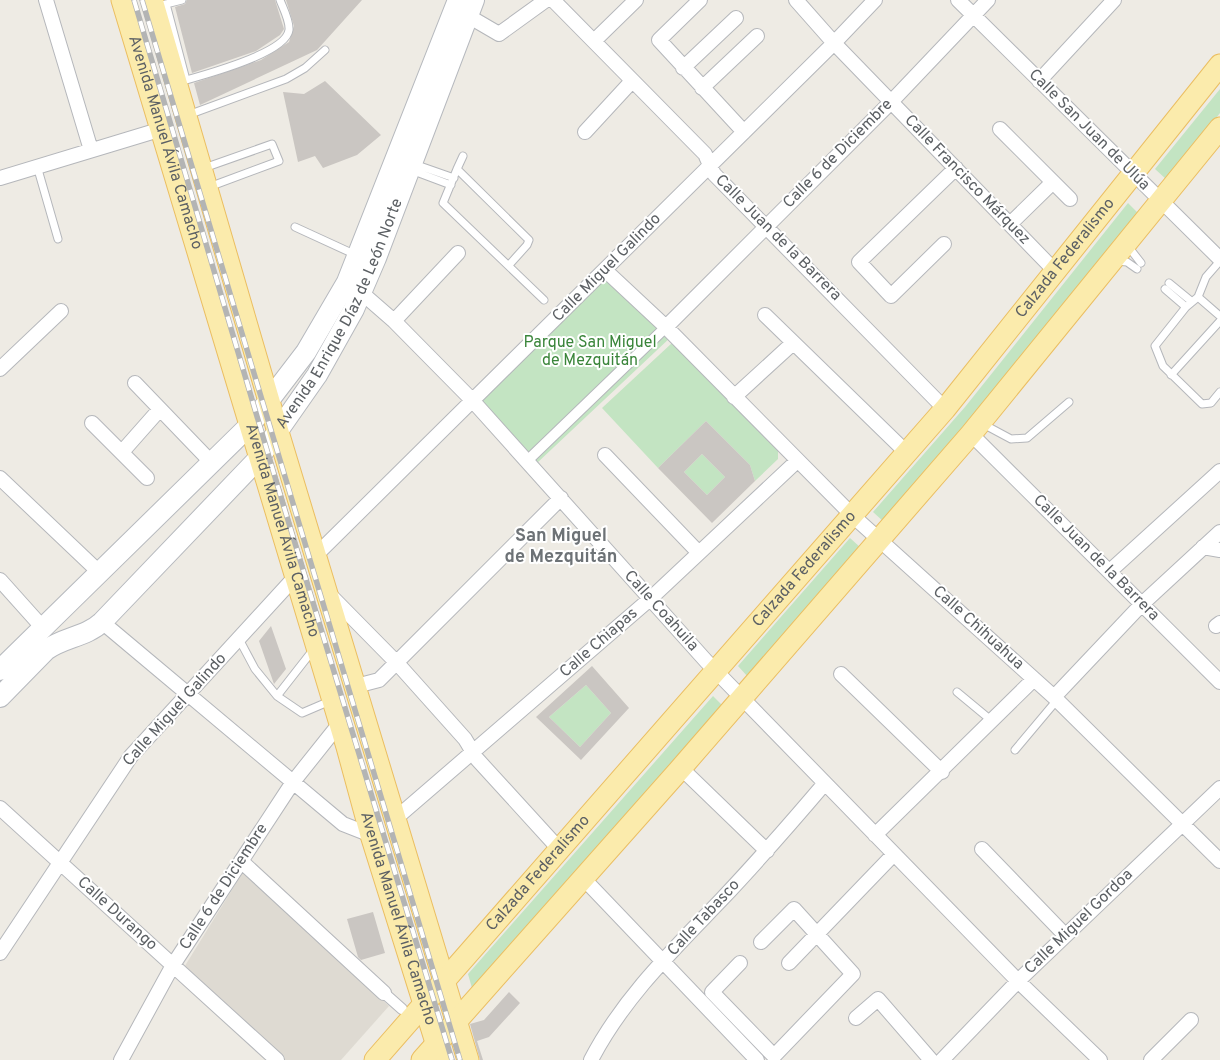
<svg xmlns="http://www.w3.org/2000/svg" width="1220" height="1060" font-family="Overpass,sans-serif">
<rect width="100%" height="100%" fill="#eeebe4"/>
<!-- education -->
<path fill="#dedad2" d="M243 872 389 1006 341 1060H285L183 969Z"/>
<!-- green -->
<path fill="#c3e4c2" d="M1220 89V113L1167 180 1155 169Z
M1128 203 1139 214 884 522 873 512 965 407Z
M606 272 672 336 537 463 479 400Z
M672 343 778 451V459L755 481 750 465 706 421 658 468 602 408Z
M702 454 725 477 707 495 684 472Z
M850 538 861 548 748 677 738 666Z
M586 685 611 713 580 747 549 717Z
M713 696 723 706 472 988 468 974Z"/>
<!-- building -->
<path fill="#cac6c2" fill-rule="evenodd" d="M187 0H275L284 29 280 35 256 51 192 73 175 7 185 4Z
M286 0H362L317 50 200 105 194 83 261 60 289 42 294 26Z
M325 81 381 135 357 155 323 168 315 156 298 162 283 92 304 94Z
M706 421 750 465 755 481 712 523 658 468ZM702 454 725 477 707 495 684 472Z
M271 626 286 669 274 684 259 641Z
M592 666 629 708 581 760 536 717ZM586 685 611 713 580 747 549 717Z
M373 912 385 953 361 960 358 957 347 919Z
M509 992 520 1003 489 1037 477 1041 483 1060H480L470 1024 484 1020Z"/>
<g fill="none" stroke-linecap="round" stroke-linejoin="round">
<!-- service casing -->
<g stroke="#b5b7bb" stroke-width="9">
<path id="service" d="M166 4 182 0
M155 6 166 4 186 80
M179 82C200 76 286 54 289 30 290 21 283 8 280 0
M188 115 286 79 305 68 325 50
M414 164 454 178
M37 166 58 239
M204 168 272 144 279 161 209 187
M457 169 463 156
M411 170 451 185
M295 227 356 255
M1127 245 1141 263
M1117 261 1127 262 1137 269
M509 265 527 245 529 240 457 169 443 203 544 300
M1169 283 1191 301
M1165 289 1186 307
M1198 297 1206 277 1220 261
M1220 316 1198 297 1186 307 1155 346 1163 366 1202 404 1211 403 1220 392
M1171 375 1220 321
M983 424 1011 439 1027 438 1069 402
M239 639 255 669 277 696 302 713 330 701
M957 692 992 721
M277 696 313 650
M1015 750 1057 700"/>
</g>
<!-- pedestrian casing -->
<g stroke="#b5b7bb" stroke-width="12">
<path id="pedestrian" d="M527 461 666 327
M384 993 402 1009"/>
</g>
<!-- minor casing -->
<g stroke="#b5b7bb" stroke-width="16">
<path id="minor" d="M46 0 91 150
M553 0 705 154 714 174 945 409
M700 0 659 40 744 132
M796 0 834 43 1056 272
M958 0 1220 259
M475 20 499 34 546 0
M594 41 636 0
M683 68 736 18
M1039 81 1114 0
M702 88 757 36
M1000 129 1070 199
M585 132 632 81
M0 178 162 129
M1010 224 1053 182
M944 244 891 296 859 262 956 168
M605 270 666 327 853 516 1054 697 1220 861
M355 287 394 321 472 400 706 661 1018 981 1100 1060
M765 315 907 453
M394 321 458 253
M666 327 891 102 988 0
M0 369 61 311
M135 383 212 463
M734 397 793 343
M92 423 147 478
M971 434 1220 682
M122 452 160 409
M605 455 699 553
M0 478 100 573
M1203 547 1220 550
M316 555 834 43 875 0
M1110 571 1220 471
M0 580 43 628
M330 595 397 663 465 739 477 759 560 850
M102 622 343 824 371 835
M1216 626 1220 623
M841 674 942 772
M356 686 379 680 561 498
M1054 697 1142 604 1220 532
M681 768 767 851
M0 808 277 1060
M395 819 650 599 797 461
M875 835 1034 679
M982 849 1065 935
M241 861 384 993
M583 878 757 1060
M0 953 131 756 296 576
M740 963 712 992 774 1056 853 974 794 909 761 942
M789 963 894 854
M856 1018 878 999 931 1060
M121 1060 173 965 293 782 340 723
M591 1060C623 998 673 950 721 900 757 862 791 823 825 783
M942 1060 1018 981 1220 788
M1151 1060 1191 1020"/>
</g>
<!-- secondary casing -->
<g stroke="#b6b9be" stroke-width="22">
<g id="secondary">
<path d="M0 670 251 424 306 352 347 282 458 0"/>
<path id="s1" d="M0 697 46 650C64 637 86 637 102 622L259 458 317 375 354 309 376 258 474 0"/>
</g>
</g>
<!-- primary casing -->
<g stroke="#ebbe61" stroke-width="23">
<g id="primary">
<path id="s2" d="M122 0 347 747 371 835 440 1055"/>
<path d="M152 0 278 432 468 1060"/>
<path id="s3" d="M375 1060 945 409 1220 65"/>
<path d="M422 1060 681 768 971 434 1220 128"/>
</g>
</g>
<!-- service -->
<use href="#service" stroke="#fff" stroke-width="7"/>
<!-- pedestrian -->
<use href="#pedestrian" stroke="#fff" stroke-width="10"/>
<!-- minor -->
<use href="#minor" stroke="#fff" stroke-width="14"/>
<!-- secondary -->
<use href="#secondary" stroke="#fff" stroke-width="20"/>
<!-- primary -->
<use href="#primary" stroke="#fbebac" stroke-width="21"/>
<!-- rail casing -->
<g stroke="#b3b4b4" stroke-width="5.5">
<path id="rail" d="M134 0 277 484 452 1060
M142 0 460 1060"/>
</g>
<!-- rail -->
<use href="#rail" stroke="#fff" stroke-width="4" stroke-dasharray="11" stroke-linecap="butt"/>
</g>
<g text-anchor="middle" dominant-baseline="central" stroke-width="4" stroke-linejoin="round" paint-order="stroke">
<!-- street labels -->
<g font-size="16" fill="#5c6064" stroke="#fff">
<text transform="translate(1089 130) rotate(45)">Calle San Juan de Ulúa</text>
<text stroke="none"><textPath href="#s2" startOffset="149">Avenida Manuel Ávila Camacho</textPath></text>
<text transform="translate(838 154) rotate(-45)">Calle 6 de Diciembre</text>
<text transform="translate(967 180) rotate(46)">Calle Francisco Márquez</text>
<text transform="translate(778 238) rotate(45)">Calle Juan de la Barrera</text>
<text stroke="none"><textPath href="#s3" startOffset="1058">Calzada Federalismo</textPath></text>
<text transform="translate(607 268) rotate(-45)">Calle Miguel Galindo</text>
<text stroke="none"><textPath href="#s1" startOffset="522">Avenida Enrique Díaz de León Norte</textPath></text>
<text stroke="none"><textPath href="#s2" startOffset="554">Avenida Manuel Ávila Camacho</textPath></text>
<text transform="translate(1096 558) rotate(45)">Calle Juan de la Barrera</text>
<text stroke="none"><textPath href="#s3" startOffset="652">Calzada Federalismo</textPath></text>
<text transform="translate(661 611) rotate(48)">Calle Coahuila</text>
<text transform="translate(978 628) rotate(42)">Calle Chihuahua</text>
<text transform="translate(599 643) rotate(-41)">Calle Chiapas</text>
<text transform="translate(175 710) rotate(-48)">Calle Miguel Galindo</text>
<text stroke="none"><textPath href="#s3" startOffset="248">Calzada Federalismo</textPath></text>
<text transform="translate(224 887) rotate(-57)">Calle 6 de Diciembre</text>
<text transform="translate(117 914) rotate(42)">Calle Durango</text>
<text stroke="none"><textPath href="#s2" startOffset="959">Avenida Manuel Ávila Camacho</textPath></text>
<text transform="translate(704 918) rotate(-47)">Calle Tabasco</text>
<text transform="translate(1079 922) rotate(-44)">Calle Miguel Gordoa</text>
</g>
<!-- park labels -->
<g font-size="16" fill="#3a853a" stroke="#fff">
<text x="590" y="343">Parque San Miguel<tspan x="590" dy="18">de Mezquitán</tspan></text>
</g>
<!-- neighbourhood labels -->
<g font-size="18" font-weight="bold" fill="#6d7276" stroke="#fff">
<text x="561" y="536">San Miguel<tspan x="561" dy="21">de Mezquitán</tspan></text>
</g>
</g>
</svg>
